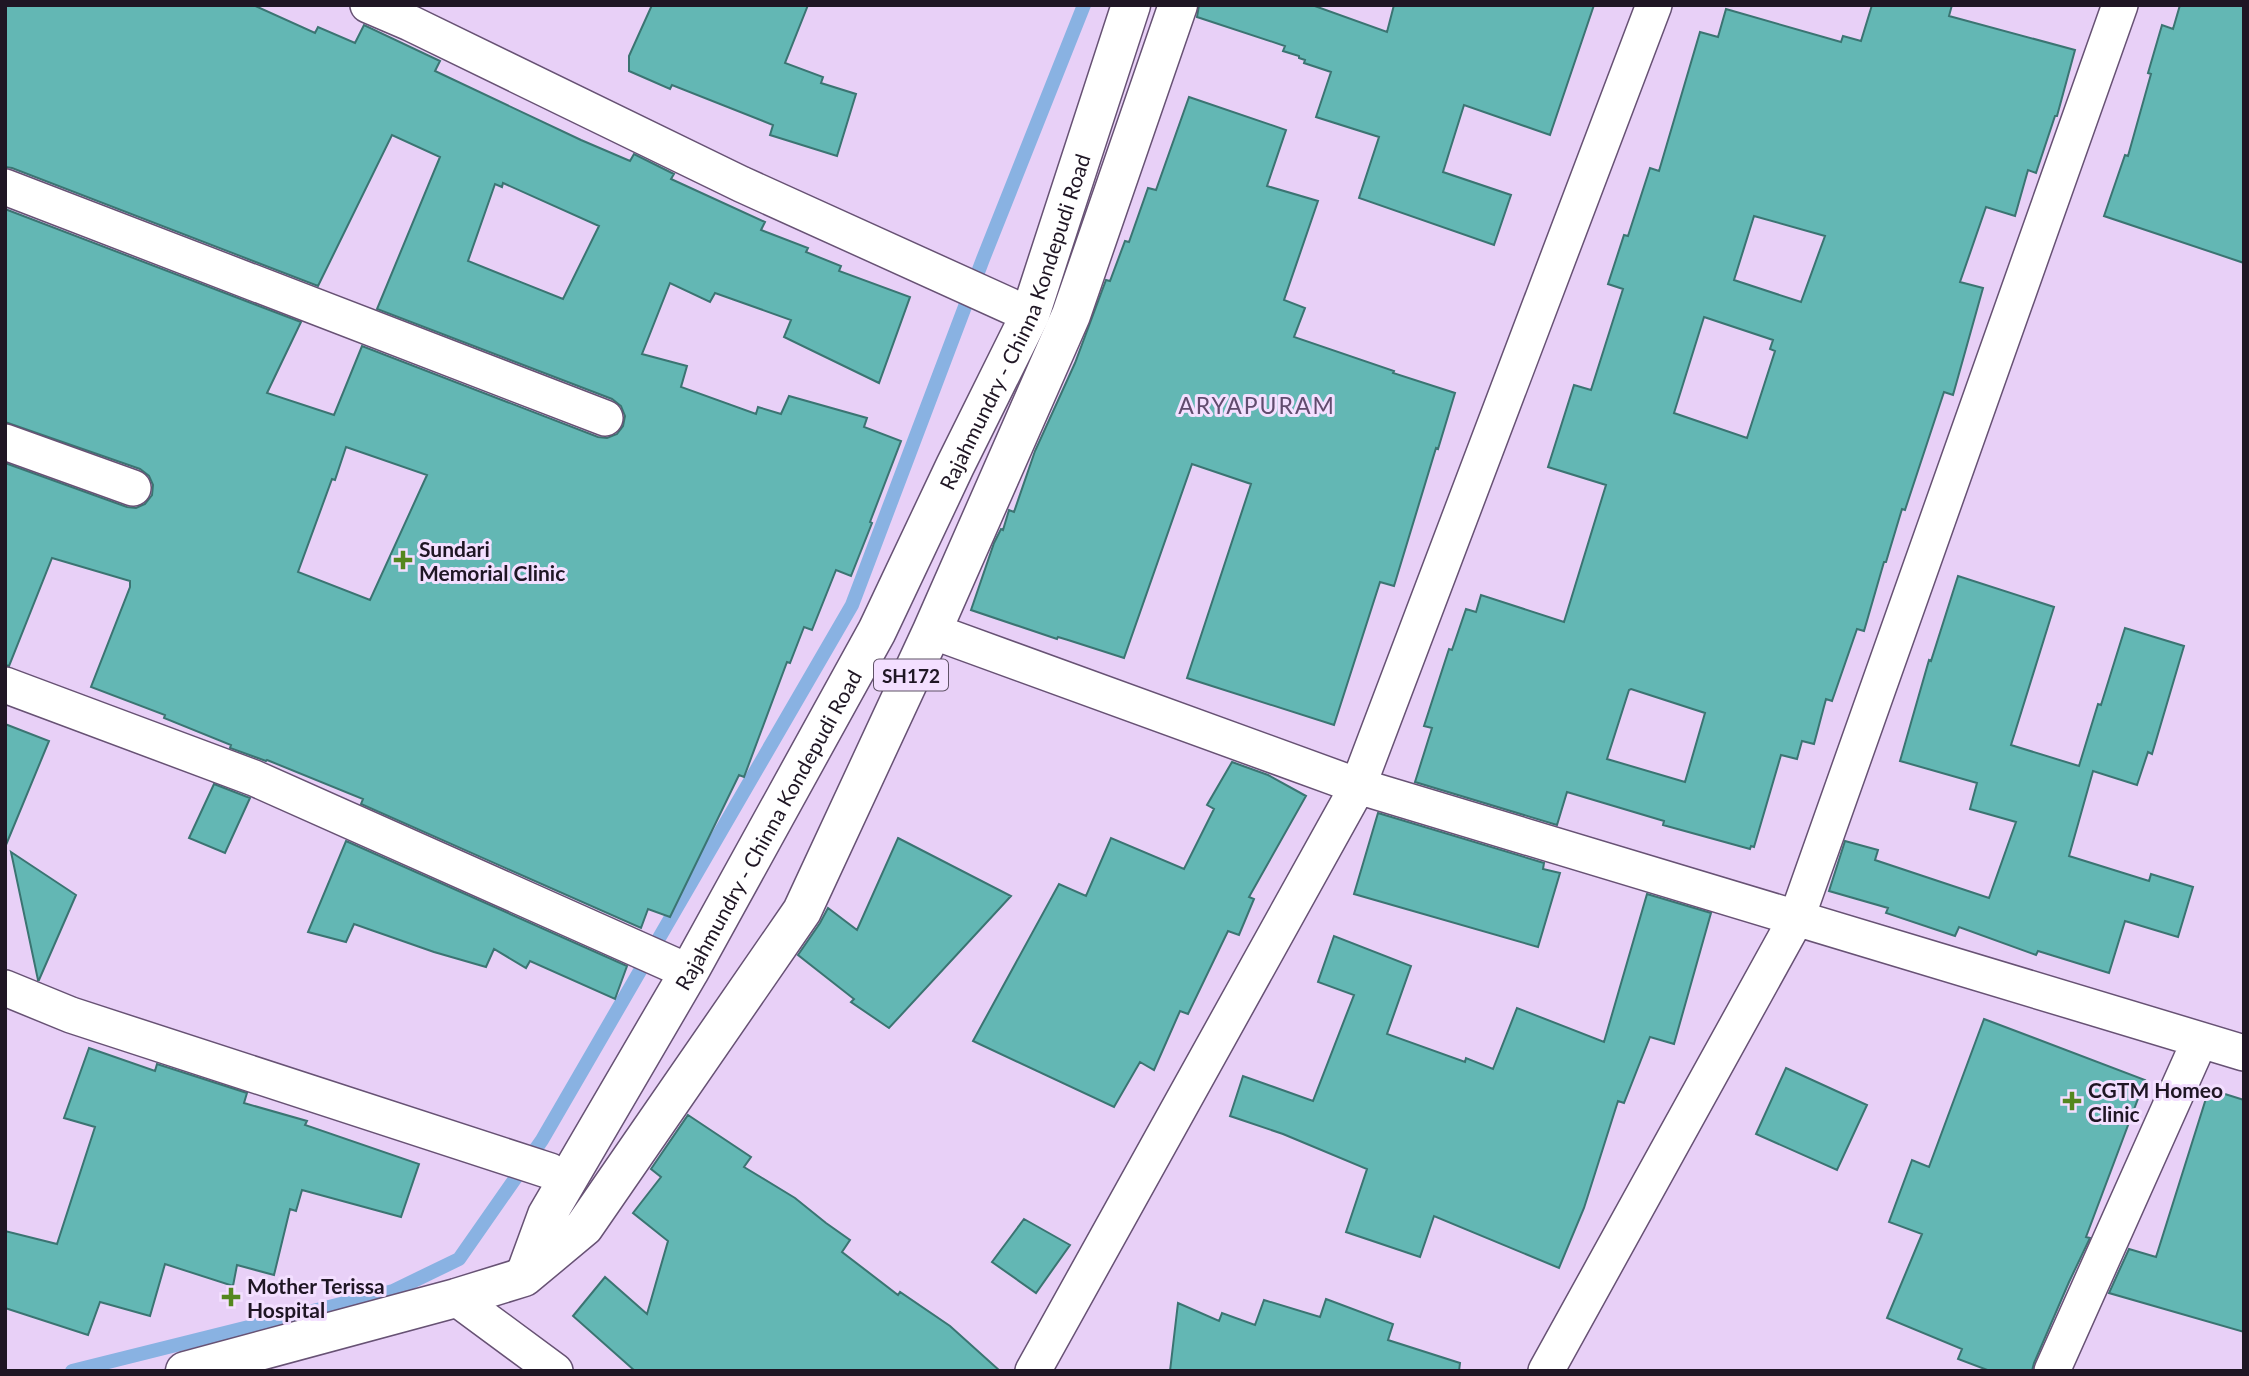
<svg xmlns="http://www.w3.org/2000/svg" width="2249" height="1376" font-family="Lato,sans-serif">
<rect width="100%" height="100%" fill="#e8d0f7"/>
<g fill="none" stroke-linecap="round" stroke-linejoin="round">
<!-- stream -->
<path stroke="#89b2e2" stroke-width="14" d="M72 1371 393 1291 459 1259 542 1140 852 605 983 259 1084 5"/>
</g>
<!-- building -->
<path fill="#63b7b4" stroke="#3b7472" stroke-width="2" fill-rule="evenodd" d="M5 5H253L315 33 318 27 355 43 364 25 440 61 435 71 581 140 630 161 634 154 674 174 671 179 765 222 761 230 808 248 806 252 841 266 839 271 910 297 879 383 784 337 791 320 715 293 710 302 670 283 642 354 687 366 681 387 756 414 758 407 781 414 789 396 867 418 864 427 901 441 870 522 872 523 851 576 836 570 812 630 804 627 790 663 787 662 744 777 739 775 670 917 648 909 641 928 361 804 363 799 267 760 266 761 230 748 231 745 164 718 165 715 91 687 130 587V581L52 558 9 666 5 665V463L127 507 136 508 145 504 152 495 153 485 149 476 140 469 5 422V209L301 322 267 393 334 415 362 346 598 437 607 438 617 434 623 426 625 416 621 406 612 399 377 309 440 157 392 135 318 286 12 168 5 167ZM503 183 599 226 563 299 468 261 495 184 502 187ZM346 447 427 475 370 600 298 572 332 479 335 480Z
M652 5H808L785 63 823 77 821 83 856 94 837 156 770 135 773 125 672 85 670 89 629 71V56Z
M1199 5H1312L1387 32 1394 5H1594L1550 135 1464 105 1443 172 1511 195 1494 245 1359 198 1379 137 1316 117 1331 72 1304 63 1305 60 1299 58V56L1283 51 1285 46 1197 17Z
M1872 5H1952L1949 16 2075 50 2057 116H2055L2036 173 2028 170 2015 216 1986 207 1960 282 1983 288 1953 395 1944 392 1905 510 1902 509 1886 562H1884L1864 631 1857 629 1832 701 1826 699 1814 744 1802 741 1797 759 1781 755 1754 847 1751 846 1750 849 1663 825 1664 821 1567 792 1557 825 1415 782 1432 728 1424 726 1449 649 1452 650 1466 609 1476 612 1481 595 1564 622 1606 485 1548 467 1574 385 1591 390 1623 289 1608 284 1624 235 1628 236 1650 168 1659 171 1700 32 1718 37 1726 9 1841 42 1843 36 1861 41ZM1754 216 1825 236 1801 302 1734 280ZM1704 317 1773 340 1770 349 1775 351 1747 438 1674 413ZM1631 689 1705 713 1685 782 1607 759 1629 690Z
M2180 5H2244V263L2104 216 2125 155 2128 156 2151 74 2148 73 2162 25 2173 29Z
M1189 97 1286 130 1267 186 1318 201 1284 300 1305 308 1294 337 1394 371 1393 373 1455 393 1438 449 1436 448 1394 586 1380 582 1334 725 1187 678 1251 484 1192 464 1124 658 1068 640 1058 637 1057 639 971 610 994 543 1001 529 1003 530 1009 510 1014 512 1035 451 1075 363 1106 280 1110 281 1125 241 1129 242 1148 188 1156 190Z
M1958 576 2054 607 2011 745 2079 766 2098 704 2101 705 2125 628 2184 646 2152 754 2148 752 2137 785 2093 771 2069 856 2149 881 2151 874 2193 887 2178 937 2125 921 2109 973 2038 951 2036 955 1959 927 1955 936 1886 913 1888 908 1829 891 1845 841 1878 850 1875 860 1989 898 2016 822 1970 809 1977 783 1900 761 1929 660 1931 661Z
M5 724 49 741 6 845H5Z
M1232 762 1268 775 1306 796 1249 897 1254 899 1239 935 1228 931 1188 1014 1180 1011 1154 1070 1140 1062 1114 1107 973 1041 1059 884 1086 896 1111 838 1184 869 1214 809 1207 805Z
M214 784 250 798 225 853 189 838Z
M1378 813 1544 863 1543 869 1560 873 1538 947 1354 894Z
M898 838 1011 896 889 1028 851 1002 854 999 798 955 820 923 828 908 857 930Z
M346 841 627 966 615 999 530 961 526 968 494 949 486 967 434 952 354 924 346 942 308 932Z
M11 852 76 895 39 980H38Z
M1647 894 1711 913 1674 1044 1650 1037 1624 1103 1618 1101 1584 1208 1559 1268 1434 1216 1420 1257 1346 1232 1367 1169 1283 1134 1230 1116 1243 1076 1313 1101 1354 995 1318 982 1334 936 1411 966 1387 1034 1465 1062 1466 1058 1493 1069 1517 1008 1604 1042Z
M1984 1019 2145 1080 2086 1237 2090 1238 2069 1282 2034 1363 2032 1371H1990L1958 1359 1962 1349 1887 1318 1922 1234 1889 1222 1912 1160 1929 1167Z
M89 1048 155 1071 157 1064 247 1093 244 1103 307 1121 305 1125 419 1164 401 1217 302 1190 296 1211 290 1209 274 1275 237 1265 233 1286 165 1264 150 1316 100 1302 88 1335 5 1308V1231L57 1244 95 1127 64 1118Z
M1786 1068 1867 1105 1837 1170 1756 1134Z
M2209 1089 2244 1100V1332L2109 1293 2129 1249 2156 1257Z
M688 1115 751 1157 744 1167 795 1198 826 1223 850 1240 842 1252 898 1295 900 1292 950 1326 1000 1371H635L573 1316 605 1277 647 1314 668 1241 633 1213 661 1177 651 1169Z
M1024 1219 1070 1245 1036 1293 992 1262Z
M1326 1299 1393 1324 1388 1340 1460 1363 1459 1371H1170L1178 1303 1219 1321 1222 1313 1255 1325 1264 1300 1320 1317Z"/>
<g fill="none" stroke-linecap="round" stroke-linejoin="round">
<!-- street casing -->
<g stroke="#675274" stroke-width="38">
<path id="street" d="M368 5 410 23 741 184 1030 315
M5 187 605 418
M5 442 133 488
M932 631 1358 786 2244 1053
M5 685 254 778 689 972
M5 988 71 1015 550 1171 567 1183
M456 1298 555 1371
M1033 1371 1358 786 1654 5
M1546 1371 1797 917 2120 5
M2052 1371 2200 1040"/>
</g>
<!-- primary casing -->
<g stroke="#675274" stroke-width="41">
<g id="primary">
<path id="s1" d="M525 1275 547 1215 689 972 877 631 955 466 1030 315 1131 5"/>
<path d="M185 1371 456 1298 524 1277 584 1227 802 911 932 631 1071 315 1178 5"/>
</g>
</g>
<!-- street -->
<use href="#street" stroke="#fff" stroke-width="35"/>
<!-- primary -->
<use href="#primary" stroke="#fff" stroke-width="38"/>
</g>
<!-- markers -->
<g fill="#54871e" stroke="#f3dfff" stroke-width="2.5">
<path d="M399.5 549.5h7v7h7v7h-7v7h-7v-7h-7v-7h7z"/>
<path d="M2068.5 1090.5h7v7h7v7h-7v7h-7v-7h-7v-7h7z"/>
<path d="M227.5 1286.5h7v7h7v7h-7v7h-7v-7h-7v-7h7z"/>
</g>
<g text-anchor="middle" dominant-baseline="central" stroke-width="6" stroke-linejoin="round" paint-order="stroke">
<!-- shield labels -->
<rect fill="#f3dfff" stroke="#5f5266" stroke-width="2" x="874" y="659.5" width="74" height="31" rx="5"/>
<g font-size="19" font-weight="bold" fill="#1f1624">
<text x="911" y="675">SH172</text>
</g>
<!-- street labels -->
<g font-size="21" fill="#1f1624" stroke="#f3dfff">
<text stroke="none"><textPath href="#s1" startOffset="1074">Rajahmundry - Chinna Kondepudi Road</textPath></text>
<text stroke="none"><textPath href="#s1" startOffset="508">Rajahmundry - Chinna Kondepudi Road</textPath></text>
</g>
<!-- poi labels -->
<g font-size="21" font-weight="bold" fill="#1f1624" stroke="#f3dfff" text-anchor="start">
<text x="419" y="548">Sundari<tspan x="419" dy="24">Memorial Clinic</tspan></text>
<text x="2088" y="1089">CGTM Homeo<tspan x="2088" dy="24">Clinic</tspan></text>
<text x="247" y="1285">Mother Terissa<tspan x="247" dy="24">Hospital</tspan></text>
</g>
<!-- neighbourhood labels -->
<g font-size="23" letter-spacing="2" fill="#614c6e" stroke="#f3dfff">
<text x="1257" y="405">ARYAPURAM</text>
</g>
</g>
<!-- border -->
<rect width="2249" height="1376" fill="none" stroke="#1f1624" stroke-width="14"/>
</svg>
